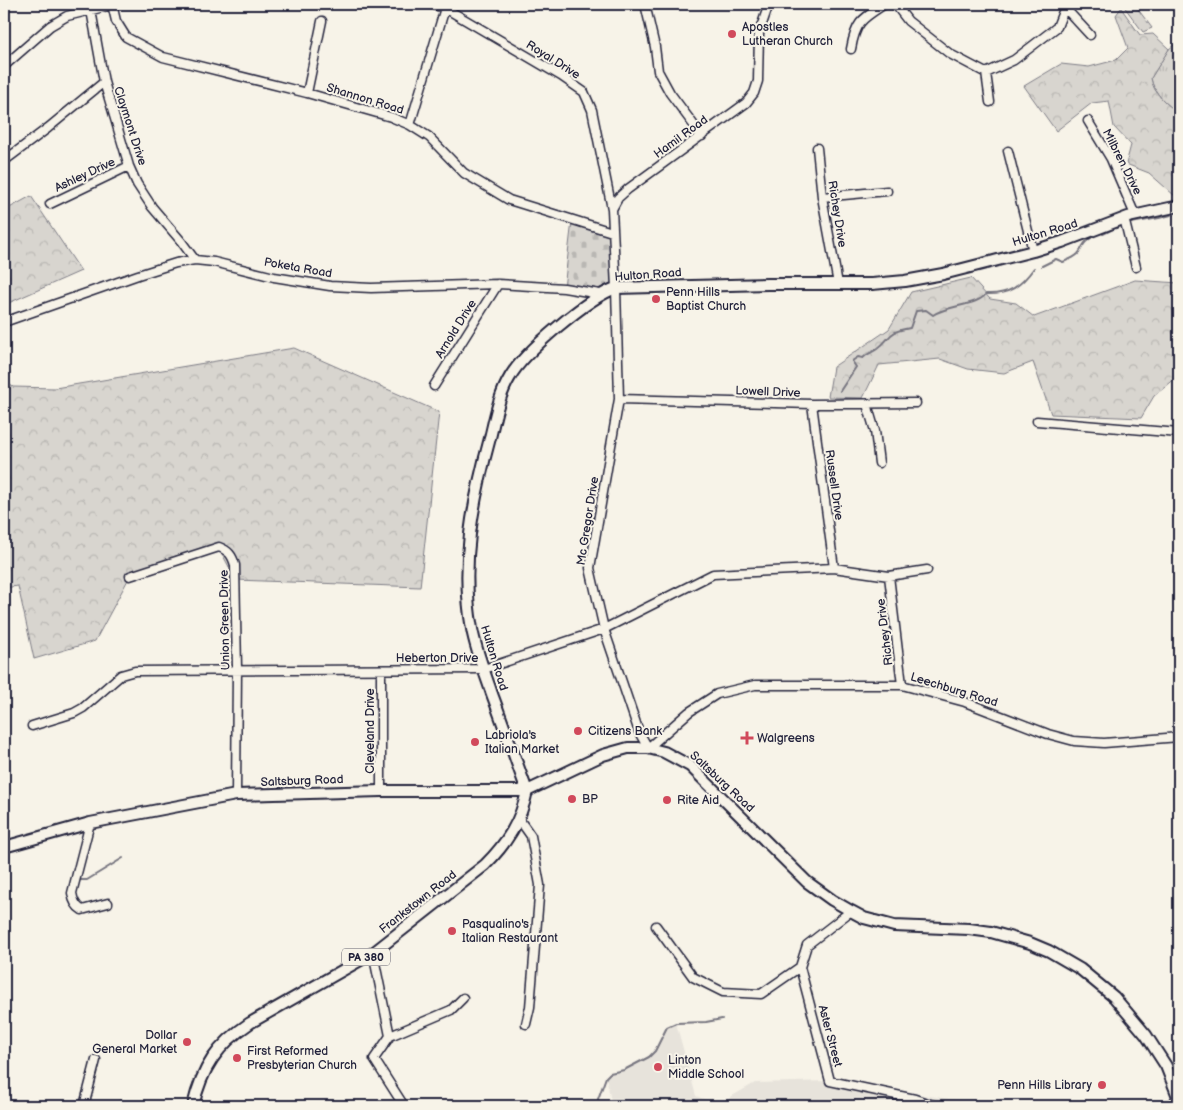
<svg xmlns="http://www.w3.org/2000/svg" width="1183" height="1110" font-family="'Balsamiq Sans',sans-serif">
<defs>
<pattern id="grass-tufts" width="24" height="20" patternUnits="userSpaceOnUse" patternTransform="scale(1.25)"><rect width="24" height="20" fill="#d8d5cf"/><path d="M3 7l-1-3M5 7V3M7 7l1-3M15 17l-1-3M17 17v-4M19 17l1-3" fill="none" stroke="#b9b7b3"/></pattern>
<pattern id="forest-crowns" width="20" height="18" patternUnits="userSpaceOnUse" patternTransform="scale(1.25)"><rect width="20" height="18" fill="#d8d5cf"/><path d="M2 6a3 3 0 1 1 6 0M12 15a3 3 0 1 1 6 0" fill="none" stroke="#b9b7b3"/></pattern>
<pattern id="cemetery-stones" width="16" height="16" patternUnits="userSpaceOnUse" patternTransform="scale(1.25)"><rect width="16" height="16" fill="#d8d5cf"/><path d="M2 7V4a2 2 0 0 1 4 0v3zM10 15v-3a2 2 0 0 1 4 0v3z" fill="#b9b7b3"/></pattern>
</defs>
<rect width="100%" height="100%" fill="#f7f3e8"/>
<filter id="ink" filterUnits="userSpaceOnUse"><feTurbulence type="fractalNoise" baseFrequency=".02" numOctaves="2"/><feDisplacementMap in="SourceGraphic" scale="10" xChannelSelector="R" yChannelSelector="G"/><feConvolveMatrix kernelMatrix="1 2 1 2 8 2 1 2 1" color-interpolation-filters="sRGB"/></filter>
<g filter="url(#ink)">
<!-- built -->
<path fill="#e7e3db" d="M676 1023 696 1096 721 1106 732 1096 755 1083 830 1081 995 1106H612L606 1077 613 1072 624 1070 649 1057 655 1051 667 1027Z"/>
<!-- grass -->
<path fill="url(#grass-tufts)" stroke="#7d7c85" d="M1179 41V113C1167 105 1153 93 1151 78L1169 49Z"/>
<!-- forest -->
<path fill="url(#forest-crowns)" stroke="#7d7c85" d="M1121 8 1140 35 1153 34 1169 49 1151 78C1153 93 1167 105 1179 113V195L1175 196 1149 173 1126 164 1131 145 1114 127 1109 101 1092 103 1056 131 1024 86 1061 64 1089 67 1116 60 1128 48 1116 15Z
M31 196 81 271 4 305V211Z
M971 278 990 299 1016 303 1034 317 1135 280 1179 283V379L1176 378 1154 396 1141 418 1051 414 1033 362 1004 373 968 369 940 359 879 365 863 398 828 397 833 367 889 329 911 292Z
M294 348 439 412 420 587 236 580 219 548 130 576 95 641 34 659 18 586 4 588V380L13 387 55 388Z"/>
<!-- cemetery -->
<path fill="url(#cemetery-stones)" stroke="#7d7c85" d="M572 221 612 232 616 288 600 294 564 288Z"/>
<!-- green -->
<path fill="#d8d5cf" stroke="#7d7c85" d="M1125 4H1134L1152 28 1143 32 1123 5Z"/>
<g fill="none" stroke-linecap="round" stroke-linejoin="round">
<!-- stream -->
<path stroke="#76747f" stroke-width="2" d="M1131 223 1159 218 1171 215
M1103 234 1121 225
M1042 266 1056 259 1063 262C1068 260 1074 258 1078 254 1084 247 1081 244 1091 238
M840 391 856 367 852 361 858 357 863 358C868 353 872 353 877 349 893 337 886 332 910 328L916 311 926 310 933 315C948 305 977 306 986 294 1009 295 1021 286 1034 268
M80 880H87L123 858
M599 1106 598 1099 606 1077 610 1073 624 1070 649 1057 655 1051 667 1027 676 1023 706 1022 722 1019"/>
<!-- minor casing -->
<g stroke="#22223b" stroke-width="11">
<path id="minor" d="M112 4 116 21 126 37 163 57 307 93 391 117 410 125 429 137 464 173 509 200 612 232
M430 4 445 8 561 76 584 92 592 110 612 209
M645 4 655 47 658 71 670 93 702 136
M769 4 759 33 758 81 754 93 746 103 628 189 618 198 612 209 616 288 619 399 590 568 604 629 639 732 648 748 689 712 717 694 755 685H902L965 702 1048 734 1074 741 1104 743 1179 737
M895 4 908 21 950 54 986 73 1014 60 1057 27 1066 4
M1065 8 1090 35
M91 10 104 82 129 166 137 184 152 207 181 241 195 260
M851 49C856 21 862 19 885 4
M4 66 50 26 67 16 112 5
M986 73 990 102
M307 93 322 21
M1088 121 1111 159 1135 215
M410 125 445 8
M817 148 822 197 838 284
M1008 151 1033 251
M4 161 48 128 104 82
M822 197 887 191
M50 204 129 166
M1124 218 1136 267
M4 322 138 275 176 263 195 260 214 262 274 277 330 286 371 288 498 284 564 288 600 294
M434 386 498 284
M619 399 812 404 916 403
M812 404 834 568
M867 404 875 431 879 463
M1037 421 1179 433
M130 576 219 547C229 551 232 555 235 565L237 669 236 795
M889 576 902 685
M381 670V791
M32 726 74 713 83 708 121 675 135 671 484 669 604 629 713 574 834 568 889 576 927 570
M519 819 531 836 540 885 530 1007 526 1024
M90 823 72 893C73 900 75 906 82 910L108 903
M851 911 807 945 800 967 830 1081 915 1099 936 1106
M656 926 693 977 723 992 761 994 800 967
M373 953 390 1036 374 1059 404 1106
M390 1036 451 1010 463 998
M84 1106 96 1060
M122 1106V1105
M1171 1106 1178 1096"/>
</g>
<!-- major casing -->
<g stroke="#22223b" stroke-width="14">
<path id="major" d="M527 791C515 758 504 726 492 694 485 673 476 651 472 629 460 564 473 501 490 438 495 417 499 395 510 377 524 352 589 297 616 288L768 284H872L905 281 943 274 1033 251 1062 242 1128 217 1179 206
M4 847 90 823 236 795 381 791H527L603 755 628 748H648L664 752 690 766 807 882 832 900 851 911 864 918 894 926 969 929 991 932 1030 943 1049 951 1080 969 1114 997 1146 1035 1166 1066 1179 1099
M193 1106C202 1068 217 1045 250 1023L373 953 485 865C507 843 521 821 527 791"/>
</g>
<!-- minor -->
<use href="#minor" stroke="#f7f3e8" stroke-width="8"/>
<!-- major -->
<use href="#major" stroke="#f7f3e8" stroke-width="10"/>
</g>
</g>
<!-- markers -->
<g fill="#d1495b" stroke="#f7f3e8" stroke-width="2">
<circle cx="732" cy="34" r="5"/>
<circle cx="656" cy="299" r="5"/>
<circle cx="578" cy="731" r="5"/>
<path d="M744.5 730.5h5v5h5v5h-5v5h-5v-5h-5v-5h5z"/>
<circle cx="475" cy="742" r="5"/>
<circle cx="572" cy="799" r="5"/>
<circle cx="667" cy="800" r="5"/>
<circle cx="452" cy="931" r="5"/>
<circle cx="187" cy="1042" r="5"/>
<circle cx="237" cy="1058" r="5"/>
<circle cx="658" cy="1067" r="5"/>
<circle cx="1102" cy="1085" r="5"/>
</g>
<g text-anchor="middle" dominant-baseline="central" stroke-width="4" stroke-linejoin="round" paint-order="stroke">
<!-- shield labels -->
<rect fill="#f7f3e8" stroke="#62616f" stroke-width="1" x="342" y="948.5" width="48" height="17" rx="4"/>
<g font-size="11" font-weight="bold" fill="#22223b">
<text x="366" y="957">PA 380</text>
</g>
<!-- poi labels -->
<g font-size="12" fill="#22223b" stroke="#f7f3e8" text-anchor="start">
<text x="742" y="27">Apostles<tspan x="742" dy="14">Lutheran Church</tspan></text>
<text x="666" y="292">Penn Hills<tspan x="666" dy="14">Baptist Church</tspan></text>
<text x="588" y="731">Citizens Bank</text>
<text x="485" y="735">Labriola's<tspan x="485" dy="14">Italian Market</tspan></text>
<text x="757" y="738">Walgreens</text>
<text x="582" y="799">BP</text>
<text x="677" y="800">Rite Aid</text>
<text x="462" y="924">Pasqualino's<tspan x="462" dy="14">Italian Restaurant</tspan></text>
<text x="177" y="1035" text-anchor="end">Dollar<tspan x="177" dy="14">General Market</tspan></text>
<text x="247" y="1051">First Reformed<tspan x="247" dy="14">Presbyterian Church</tspan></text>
<text x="668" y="1060">Linton<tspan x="668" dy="14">Middle School</tspan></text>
<text x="1092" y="1085" text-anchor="end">Penn Hills Library</text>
</g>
<!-- street labels -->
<g font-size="12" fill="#22223b" stroke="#f7f3e8">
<text transform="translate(553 60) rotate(32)">Royal Drive</text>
<text transform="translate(365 99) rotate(17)">Shannon Road</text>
<text transform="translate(130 126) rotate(72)">Claymont Drive</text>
<text transform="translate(681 137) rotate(-36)">Hamil Road</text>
<text transform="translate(1122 162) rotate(63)">Milbren Drive</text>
<text transform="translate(85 175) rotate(-25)">Ashley Drive</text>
<text transform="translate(837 214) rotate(81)">Richey Drive</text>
<text transform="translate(1045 233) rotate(-17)">Hulton Road</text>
<text transform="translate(298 268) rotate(10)">Poketa Road</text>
<text transform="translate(648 275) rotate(-4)">Hulton Road</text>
<text transform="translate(456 329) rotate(-58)">Arnold Drive</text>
<text transform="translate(768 392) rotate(2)">Lowell Drive</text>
<text transform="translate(834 485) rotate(82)">Russell Drive</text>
<text transform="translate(588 521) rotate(-81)">Mc Gregor Drive</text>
<text transform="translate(225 620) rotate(-91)">Union Green Drive</text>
<text transform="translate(885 632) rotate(-97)">Richey Drive</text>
<text x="437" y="658">Heberton Drive</text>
<text transform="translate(494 658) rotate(73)">Hulton Road</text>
<text transform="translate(954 690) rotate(17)">Leechburg Road</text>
<text transform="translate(370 731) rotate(-90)">Cleveland Drive</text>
<text transform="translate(302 781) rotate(-2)">Saltsburg Road</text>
<text transform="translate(722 782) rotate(43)">Saltsburg Road</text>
<text transform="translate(418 902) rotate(-38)">Frankstown Road</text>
<text transform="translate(830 1036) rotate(75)">Aster Street</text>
</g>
</g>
<!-- margin -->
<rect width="1183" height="1110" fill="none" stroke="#f7f3e8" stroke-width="20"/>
<rect x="10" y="10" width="1163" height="1090" fill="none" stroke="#22223b" stroke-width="2" filter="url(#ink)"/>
</svg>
